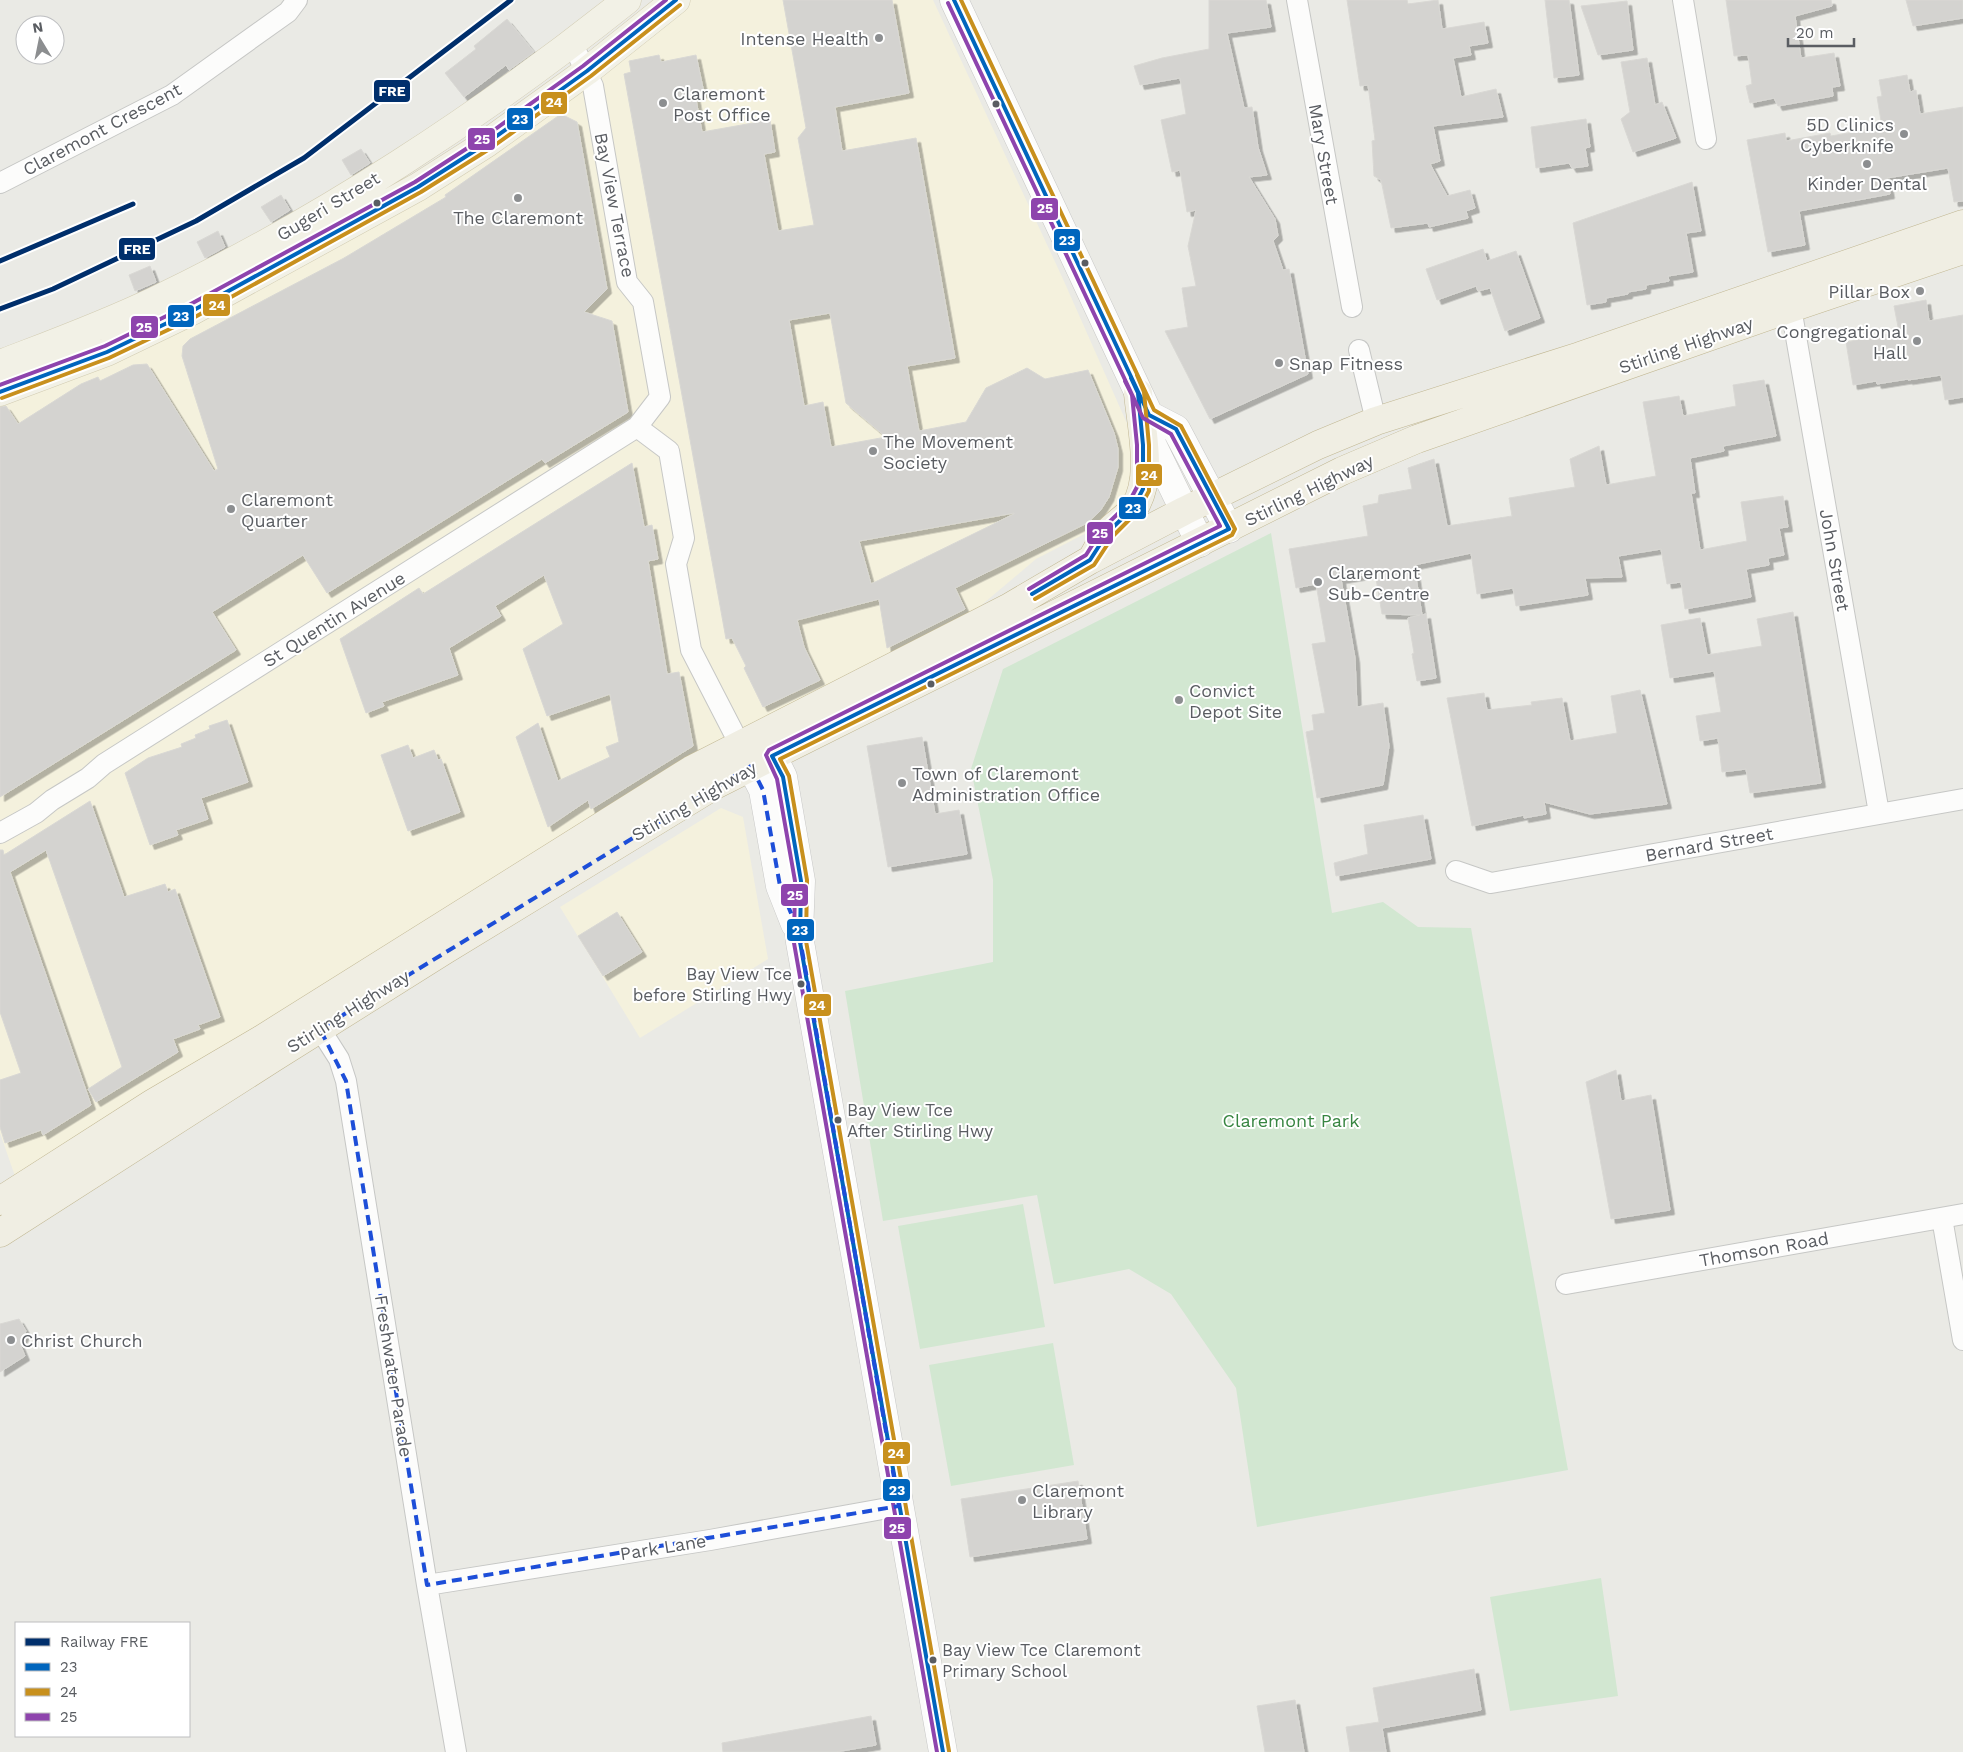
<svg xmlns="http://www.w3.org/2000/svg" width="1963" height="1752" font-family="'Work Sans',sans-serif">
<defs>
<filter id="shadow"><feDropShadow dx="4.5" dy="4.5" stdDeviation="0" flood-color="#0004"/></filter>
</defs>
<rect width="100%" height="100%" fill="#eaeae5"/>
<!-- commercial -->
<path fill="#f4f1dd" d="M688 0H933L1063 279 1129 428 1136 456 1131 499 1100 526 1036 559 972 613 16 1179 0 1133V404L174 330Z
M721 808 743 817 768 959 640 1038 560 907Z"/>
<!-- green -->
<path fill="#d2e7d1" d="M1271 533 1332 913 1383 902 1418 927 1471 928 1568 1470 1257 1527 1236 1388 1171 1294 1129 1269 1054 1284 1037 1195 883 1221 845 991 993 962V880L971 769 1003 669Z
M1023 1204 1045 1327 920 1349 898 1226Z
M1053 1343 1074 1465 951 1486 929 1365Z
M1601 1578 1618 1696 1510 1711 1490 1597Z"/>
<!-- building -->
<path fill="#d4d3d0" stroke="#d9d8d4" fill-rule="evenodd" filter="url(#shadow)" d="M783 0H892L909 93 835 107 842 151 916 138 955 358 907 366 919 431 966 422 986 388 1027 368 1045 379 1088 370 1114 433 1118 449V467L1109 497 1100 511 1087 523 955 588 965 609 887 648 879 599 797 620 804 647 820 680 763 707 744 668 746 666 732 638 726 639 624 74 631 72 629 61 659 55 661 62 696 55 704 93 695 94 702 132 770 120 775 152 764 154 778 231 814 225 798 138 806 128ZM830 313 846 403 886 437 831 447 823 402 804 406 789 320ZM1014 513V514L871 584 859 541Z
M1209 0H1266L1271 27 1227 33 1244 108 1252 107 1258 147 1267 175 1249 177 1275 219 1278 236 1273 241 1283 270 1289 269 1308 374 1210 419 1165 331 1188 327 1182 288 1196 286 1188 246 1196 210 1187 212 1180 170 1172 172 1161 120 1186 114 1180 78 1140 85 1134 66 1162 58 1209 49Z
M1347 0H1407L1408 4 1438 0 1442 29 1484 22 1488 43 1469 46 1471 55 1453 58 1461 97 1496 89 1503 117 1433 126 1440 161 1430 164 1447 196 1470 190 1475 208 1466 211 1468 218 1429 227 1428 223 1391 228 1381 180 1374 176 1372 141 1375 140 1368 85 1360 86Z
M1545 0H1569L1579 75 1554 78Z
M1726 0H1831L1832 6 1795 16 1801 58 1834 53 1840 86 1832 87 1833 96 1778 106 1774 98 1750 103 1746 86 1752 84 1748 55 1734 56Z
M1906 0H1963V18L1913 26Z
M1627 1 1633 50 1598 55 1581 6Z
M507 19 534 52 509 70 506 65 464 97 445 73 476 49 474 46Z
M1647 58 1655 105 1662 102 1676 138 1633 152 1621 119 1630 112 1621 62Z
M1907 75 1910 92 1916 90 1920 114 1963 107V201L1954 202 1948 168 1887 178 1890 194 1799 211 1805 245 1768 252 1747 140 1785 133 1786 141 1830 133 1831 136 1882 127 1877 97 1882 96 1879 80Z
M561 114 577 122 607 289 584 312 612 321 628 412 545 463 542 459 327 593 303 555 212 612 236 650 0 797V407L6 406 18 424 81 384 98 377 100 381 133 365 147 364 214 471 218 469 182 356 183 346 190 339 344 258 446 197 445 195Z
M1586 119 1590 147 1585 148 1588 166 1572 168 1569 163 1536 168 1531 127Z
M361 149 370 163 351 175 342 160Z
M1692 182 1701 231 1686 233 1693 272 1668 276 1669 281 1646 285V289L1628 292V294L1606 298V302L1587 305 1573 223Z
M281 195 290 210 271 222 261 207Z
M218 231 225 247 205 258 197 242Z
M1483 249 1487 261 1516 251 1540 318 1505 331 1490 288 1478 291 1476 286 1437 300 1426 269Z
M150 266 156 282 135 291 129 275Z
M1926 300 1929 321 1963 315V397L1945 400 1941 375 1908 380V379L1877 384 1876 381 1853 385 1846 342 1899 332 1894 306Z
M1764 380 1776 436 1723 446 1724 451 1690 458 1695 493H1691L1700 550 1747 541 1741 502 1783 496 1788 527 1779 528 1784 555 1768 558 1769 565 1746 569 1751 597 1685 609 1681 582 1667 584 1661 549 1618 556 1622 577 1585 578 1588 595 1516 606 1513 588 1477 594 1471 553 1414 565 1422 615 1426 614 1436 678 1417 681 1412 654 1414 653 1408 618 1420 615 1382 614 1375 573 1341 579 1355 658 1357 707 1383 703 1389 746 1383 785 1317 798 1306 732 1314 730 1312 715 1325 713 1312 644 1326 642 1316 584 1296 588 1289 549 1368 536 1363 506 1378 503 1379 495 1412 489 1408 468 1434 459 1447 526 1512 516 1509 498 1575 487 1570 459 1599 446 1606 485 1656 476 1643 402 1679 396 1683 416 1736 406 1733 385Z
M632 463 644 527 652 525 658 559 648 561 667 674 679 672 693 746 591 809 588 800 548 827 516 737 538 723 558 781 610 757 606 747 619 742 610 694 547 716 523 649 563 624 544 575 495 606 501 616 449 648 458 675 382 702 384 706 366 713 340 639 419 588 423 594Z
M1793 612 1821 783 1750 793 1746 769 1722 772 1718 738 1700 741 1696 716 1721 712 1714 671 1670 678 1661 625 1700 618 1707 655 1762 646 1757 619Z
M1640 690 1667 804 1590 814 1544 802 1546 814 1524 818V815L1472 826 1447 698 1484 693 1487 710 1532 705 1531 702 1562 698 1570 741 1617 733 1611 696Z
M227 720 248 782 201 798 208 819 176 830 178 835 150 845 125 773 148 758 182 747 181 744 196 738 195 735 210 729 209 726Z
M922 737 935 814 959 810 967 854 888 867 867 746Z
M408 745 413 758 434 750 438 760 441 759 460 812 408 831 381 755Z
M90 801 124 897 165 884 168 892 175 889 220 1017 198 1025 200 1029 173 1039 178 1052 96 1102 88 1089 122 1067 46 850 10 872 91 1105 43 1135 41 1130 5 1143 0 1127V1080L21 1073 0 1012V850H3L4 855Z
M1423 815 1431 859 1336 876 1334 863 1368 854 1364 825Z
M617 912 642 952 603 976 578 936Z
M1616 1070 1621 1101 1651 1095 1670 1210 1611 1219 1586 1082Z
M19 1319 26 1331 20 1344 25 1356 0 1372V1324Z
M1078 1481 1087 1539 970 1557 961 1499Z
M1474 1669 1481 1710 1382 1728 1386 1752H1350L1346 1727 1379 1722 1373 1688Z
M1295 1700 1304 1752H1265L1257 1706Z
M871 1716 876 1745 836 1752H723L722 1743Z"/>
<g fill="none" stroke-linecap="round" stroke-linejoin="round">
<!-- minor casing -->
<g stroke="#c6c7c5" stroke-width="22">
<path id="minor" d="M1297 0 1352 307
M1683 0 1706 139
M0 183 172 95 288 12 297 0
M1791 308 1879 813
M1359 350 1376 421
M637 427 669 451 684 538 676 564 691 650 740 745
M0 833 36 813 52 800 88 778 104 764 637 427 660 397 643 302 627 282 593 86 572 43
M1456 871 1491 883 1963 799
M313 1018 339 1059 346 1081 427 1585 456 1752
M1942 1218 1963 1340
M1566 1284 1963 1214
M427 1585 710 1540 899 1506"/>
</g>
<!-- secondary casing -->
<g stroke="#c7c7c6" stroke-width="29">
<path id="secondary" d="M954 0 1149 415 1151 442 1200 543
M1149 415 1176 429 1229 529
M762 735 783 777 801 881 799 933 800 942 943 1752
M740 745 763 790 780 886 795 924"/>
</g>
<!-- primary casing -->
<g stroke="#d2ccb2" stroke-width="29">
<path id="primary" d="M0 364C52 344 104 325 154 301 320 222 483 115 627 0
M0 392 107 352 192 311 418 187 487 143 587 71 676 0"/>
</g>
<!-- trunk casing -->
<g stroke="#c1b792" stroke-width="29">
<path id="trunk" d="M1094 555C1098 547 1103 539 1108 532 1116 523 1127 517 1134 508 1154 478 1141 427 1138 393
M0 1201 153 1103 262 1039 691 770 1008 608 1090 560 1184 511 1318 445 1376 421 1580 356 1963 224
M0 1233 273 1058 445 950 715 785 802 741 1342 471 1417 439 1791 308 1963 250"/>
</g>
<!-- minor -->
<use href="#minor" stroke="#fcfcfb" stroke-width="20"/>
<!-- secondary -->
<use href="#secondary" stroke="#fcfcfb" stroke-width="28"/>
<!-- primary -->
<use href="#primary" stroke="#f2f1e6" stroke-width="28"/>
<!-- trunk -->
<use href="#trunk" stroke="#f0eee3" stroke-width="28"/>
<!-- bus-1 casing -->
<g stroke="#fff" stroke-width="8">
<path id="bus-1" d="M0 392 107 352 192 311 418 187 487 143 587 71 676 0
M1032 594 1090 560 1108 532 1133 508 1143 489V445L1138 393 1131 378
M943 1752 800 942 801 881 783 777 772 756 1229 529 1176 429 1149 415 954 0"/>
</g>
<!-- bus-2 casing -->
<g stroke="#fff" stroke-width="8">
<path id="bus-2" d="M2 398 109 358 195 317 421 192 491 148 591 76 680 5
M1035 599 1094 565 1113 536 1138 511 1149 491V445L1144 392 1137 375
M949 1751 806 941 807 880 789 776 780 759 1232 535 1235 529 1181 426 1154 410 961 0"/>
</g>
<!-- bus-3 casing -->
<g stroke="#fff" stroke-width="8">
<path id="bus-3" d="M0 385 105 346 189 305 415 182 483 138 583 66 666 0
M1029 589 1086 555 1103 528 1128 504 1137 487V445L1132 395 1125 381
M937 1752 794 943 795 881 777 779 766 755 769 750 1220 526 1171 434 1143 418 948 3"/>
</g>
<!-- bus-1 -->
<use href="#bus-1" stroke="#0065bd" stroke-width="4"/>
<!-- bus-2 -->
<use href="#bus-2" stroke="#c8901d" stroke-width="4"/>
<!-- bus-3 -->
<use href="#bus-3" stroke="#8e44ad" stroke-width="4"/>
<!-- rail-1 casing -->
<g stroke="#fff" stroke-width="9">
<path id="rail-1" d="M0 261 133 204
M0 309 53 289 196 221 304 158 511 0"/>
</g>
<!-- rail-1 -->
<use href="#rail-1" stroke="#002f6c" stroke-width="5"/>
</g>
<!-- marked area -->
<path fill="none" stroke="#1d4ed8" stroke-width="4" stroke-dasharray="10 6" stroke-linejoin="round" d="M751 766 763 790 780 886 799 933 899 1506 427 1585 346 1081 320 1029Z"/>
<!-- markers -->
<g fill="#8c8e90" stroke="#fff" stroke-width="2">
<circle cx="879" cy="38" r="5"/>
<circle cx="663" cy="103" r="5"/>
<circle cx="1904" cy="134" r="5"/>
<circle cx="1867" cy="164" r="5"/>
<circle cx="518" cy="198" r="5"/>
<circle cx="1920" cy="291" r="5"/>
<circle cx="1917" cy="341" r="5"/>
<circle cx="1279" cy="363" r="5"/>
<circle cx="873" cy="451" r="5"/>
<circle cx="231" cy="509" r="5"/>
<circle cx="1318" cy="582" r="5"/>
<circle cx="1179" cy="700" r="5"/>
<circle cx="902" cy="783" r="5"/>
<circle cx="11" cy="1340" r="5"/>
<circle cx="1022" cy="1500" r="5"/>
</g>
<g fill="#5a5d62" stroke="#fff" stroke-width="2">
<circle cx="996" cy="104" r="4.5"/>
<circle cx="377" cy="203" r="4.5"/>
<circle cx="1085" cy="263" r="4.5"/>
<circle cx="931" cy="684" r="4.5"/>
<circle cx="801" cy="984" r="4.5"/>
<circle cx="838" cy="1120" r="4.5"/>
<circle cx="933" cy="1660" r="4.5"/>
</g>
<g text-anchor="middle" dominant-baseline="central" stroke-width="4" stroke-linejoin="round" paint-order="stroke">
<!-- bus labels -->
<g font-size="17" fill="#5a5d62" stroke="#fff" text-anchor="start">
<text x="792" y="974" text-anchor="end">Bay View Tce<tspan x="792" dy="21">before Stirling Hwy</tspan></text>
<text x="847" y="1110">Bay View Tce<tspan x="847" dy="21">After Stirling Hwy</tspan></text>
<text x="942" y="1650">Bay View Tce Claremont<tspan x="942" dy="21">Primary School</tspan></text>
</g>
<!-- poi labels -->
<g font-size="18" fill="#5a5d62" stroke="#fff" text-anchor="start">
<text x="869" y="38" text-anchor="end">Intense Health</text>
<text x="673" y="93">Claremont<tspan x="673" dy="21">Post Office</tspan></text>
<text x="1894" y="124" text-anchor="end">5D Clinics<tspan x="1894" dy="21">Cyberknife</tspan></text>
<text x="1867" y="183" text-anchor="middle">Kinder Dental</text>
<text x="518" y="217" text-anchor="middle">The Claremont</text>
<text x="1910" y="291" text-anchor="end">Pillar Box</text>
<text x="1907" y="331" text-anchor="end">Congregational<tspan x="1907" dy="21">Hall</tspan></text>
<text x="1289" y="363">Snap Fitness</text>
<text x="883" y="441">The Movement<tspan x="883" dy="21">Society</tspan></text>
<text x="241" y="499">Claremont<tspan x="241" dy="21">Quarter</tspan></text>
<text x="1328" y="572">Claremont<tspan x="1328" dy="21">Sub-Centre</tspan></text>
<text x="1189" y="690">Convict<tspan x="1189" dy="21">Depot Site</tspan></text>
<text x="912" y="773">Town of Claremont<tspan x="912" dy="21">Administration Office</tspan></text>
<text x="21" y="1340">Christ Church</text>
<text x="1032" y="1490">Claremont<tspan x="1032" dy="21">Library</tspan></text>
</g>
<!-- street labels -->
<g font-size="18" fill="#5a5d62" stroke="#fff">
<text transform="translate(102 129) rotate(-28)">Claremont Crescent</text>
<text transform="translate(1324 154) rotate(80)">Mary Street</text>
<text transform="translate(615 205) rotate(79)">Bay View Terrace</text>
<text transform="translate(328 206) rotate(-31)">Gugeri Street</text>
<text transform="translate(1686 345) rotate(-19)">Stirling Highway</text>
<text transform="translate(1309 490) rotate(-26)">Stirling Highway</text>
<text transform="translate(1835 560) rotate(80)">John Street</text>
<text transform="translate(334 619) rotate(-32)">St Quentin Avenue</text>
<text transform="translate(694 801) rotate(-30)">Stirling Highway</text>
<text transform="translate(1709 844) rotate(-10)">Bernard Street</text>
<text transform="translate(348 1011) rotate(-32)">Stirling Highway</text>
<text transform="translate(1764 1249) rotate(-10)">Thomson Road</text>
<text transform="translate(394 1376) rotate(81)">Freshwater Parade</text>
<text transform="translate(663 1547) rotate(-9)">Park Lane</text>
</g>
<!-- park labels -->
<g font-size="18" fill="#378541" stroke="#fff">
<text x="1291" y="1120">Claremont Park</text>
</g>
</g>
<g stroke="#fff" stroke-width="2">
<rect x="373" y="79" width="38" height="24" rx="5" fill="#002f6c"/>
<rect x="540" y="91" width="28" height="24" rx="5" fill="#c8901d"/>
<rect x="506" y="107" width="28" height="24" rx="5" fill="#0065bd"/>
<rect x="467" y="127" width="29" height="24" rx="5" fill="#8e44ad"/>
<rect x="1030" y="197" width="29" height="24" rx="5" fill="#8e44ad"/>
<rect x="1053" y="228" width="28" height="24" rx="5" fill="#0065bd"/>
<rect x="118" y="237" width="38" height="24" rx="5" fill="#002f6c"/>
<rect x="202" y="293" width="29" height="24" rx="5" fill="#c8901d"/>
<rect x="167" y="304" width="28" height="24" rx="5" fill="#0065bd"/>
<rect x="130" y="315" width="29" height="24" rx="5" fill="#8e44ad"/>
<rect x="1135" y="463" width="28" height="24" rx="5" fill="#c8901d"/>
<rect x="1118" y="496" width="29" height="24" rx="5" fill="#0065bd"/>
<rect x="1086" y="521" width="28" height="24" rx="5" fill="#8e44ad"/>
<rect x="780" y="883" width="29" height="24" rx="5" fill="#8e44ad"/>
<rect x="786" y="918" width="29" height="24" rx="5" fill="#0065bd"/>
<rect x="803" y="993" width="29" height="24" rx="5" fill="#c8901d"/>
<rect x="882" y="1441" width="29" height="24" rx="5" fill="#c8901d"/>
<rect x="882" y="1478" width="29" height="24" rx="5" fill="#0065bd"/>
<rect x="883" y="1516" width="29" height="24" rx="5" fill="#8e44ad"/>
</g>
<g font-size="14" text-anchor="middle" font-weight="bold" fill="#fff">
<text x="392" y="96">FRE</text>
<text x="554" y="107">24</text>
<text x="520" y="124">23</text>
<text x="482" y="144">25</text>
<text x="1045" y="213">25</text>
<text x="1067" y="245">23</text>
<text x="137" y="254">FRE</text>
<text x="217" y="310">24</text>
<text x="181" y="321">23</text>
<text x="144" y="332">25</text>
<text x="1149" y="480">24</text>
<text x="1133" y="513">23</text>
<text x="1100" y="538">25</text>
<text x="795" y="900">25</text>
<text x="800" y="935">23</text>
<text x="817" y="1010">24</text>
<text x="896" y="1458">24</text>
<text x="897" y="1495">23</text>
<text x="897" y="1533">25</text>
</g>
<!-- legend -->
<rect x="15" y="1622" width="175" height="115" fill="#ffffff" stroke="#bdbec0"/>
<rect x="25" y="1638" width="25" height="8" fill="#002f6c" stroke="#bdbec0"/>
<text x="60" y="1647" font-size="15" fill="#5a5d62">Railway FRE</text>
<rect x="25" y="1663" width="25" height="8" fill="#0065bd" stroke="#bdbec0"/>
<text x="60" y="1672" font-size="15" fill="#5a5d62">23</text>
<rect x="25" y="1688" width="25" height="8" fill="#c8901d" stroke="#bdbec0"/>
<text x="60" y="1697" font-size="15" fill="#5a5d62">24</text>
<rect x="25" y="1713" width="25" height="8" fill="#8e44ad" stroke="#bdbec0"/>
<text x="60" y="1722" font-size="15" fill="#5a5d62">25</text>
<!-- north arrow -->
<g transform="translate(40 40) rotate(350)"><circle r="24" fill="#ffffff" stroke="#bdbec0"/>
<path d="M0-4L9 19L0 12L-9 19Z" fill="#8c8e90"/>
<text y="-8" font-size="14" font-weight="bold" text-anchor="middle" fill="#5a5d62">N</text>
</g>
<!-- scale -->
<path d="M1788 38v8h66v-8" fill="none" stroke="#5a5d62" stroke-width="2.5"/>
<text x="1796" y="38" font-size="15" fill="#5a5d62" stroke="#ffffff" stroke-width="4" paint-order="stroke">20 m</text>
</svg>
